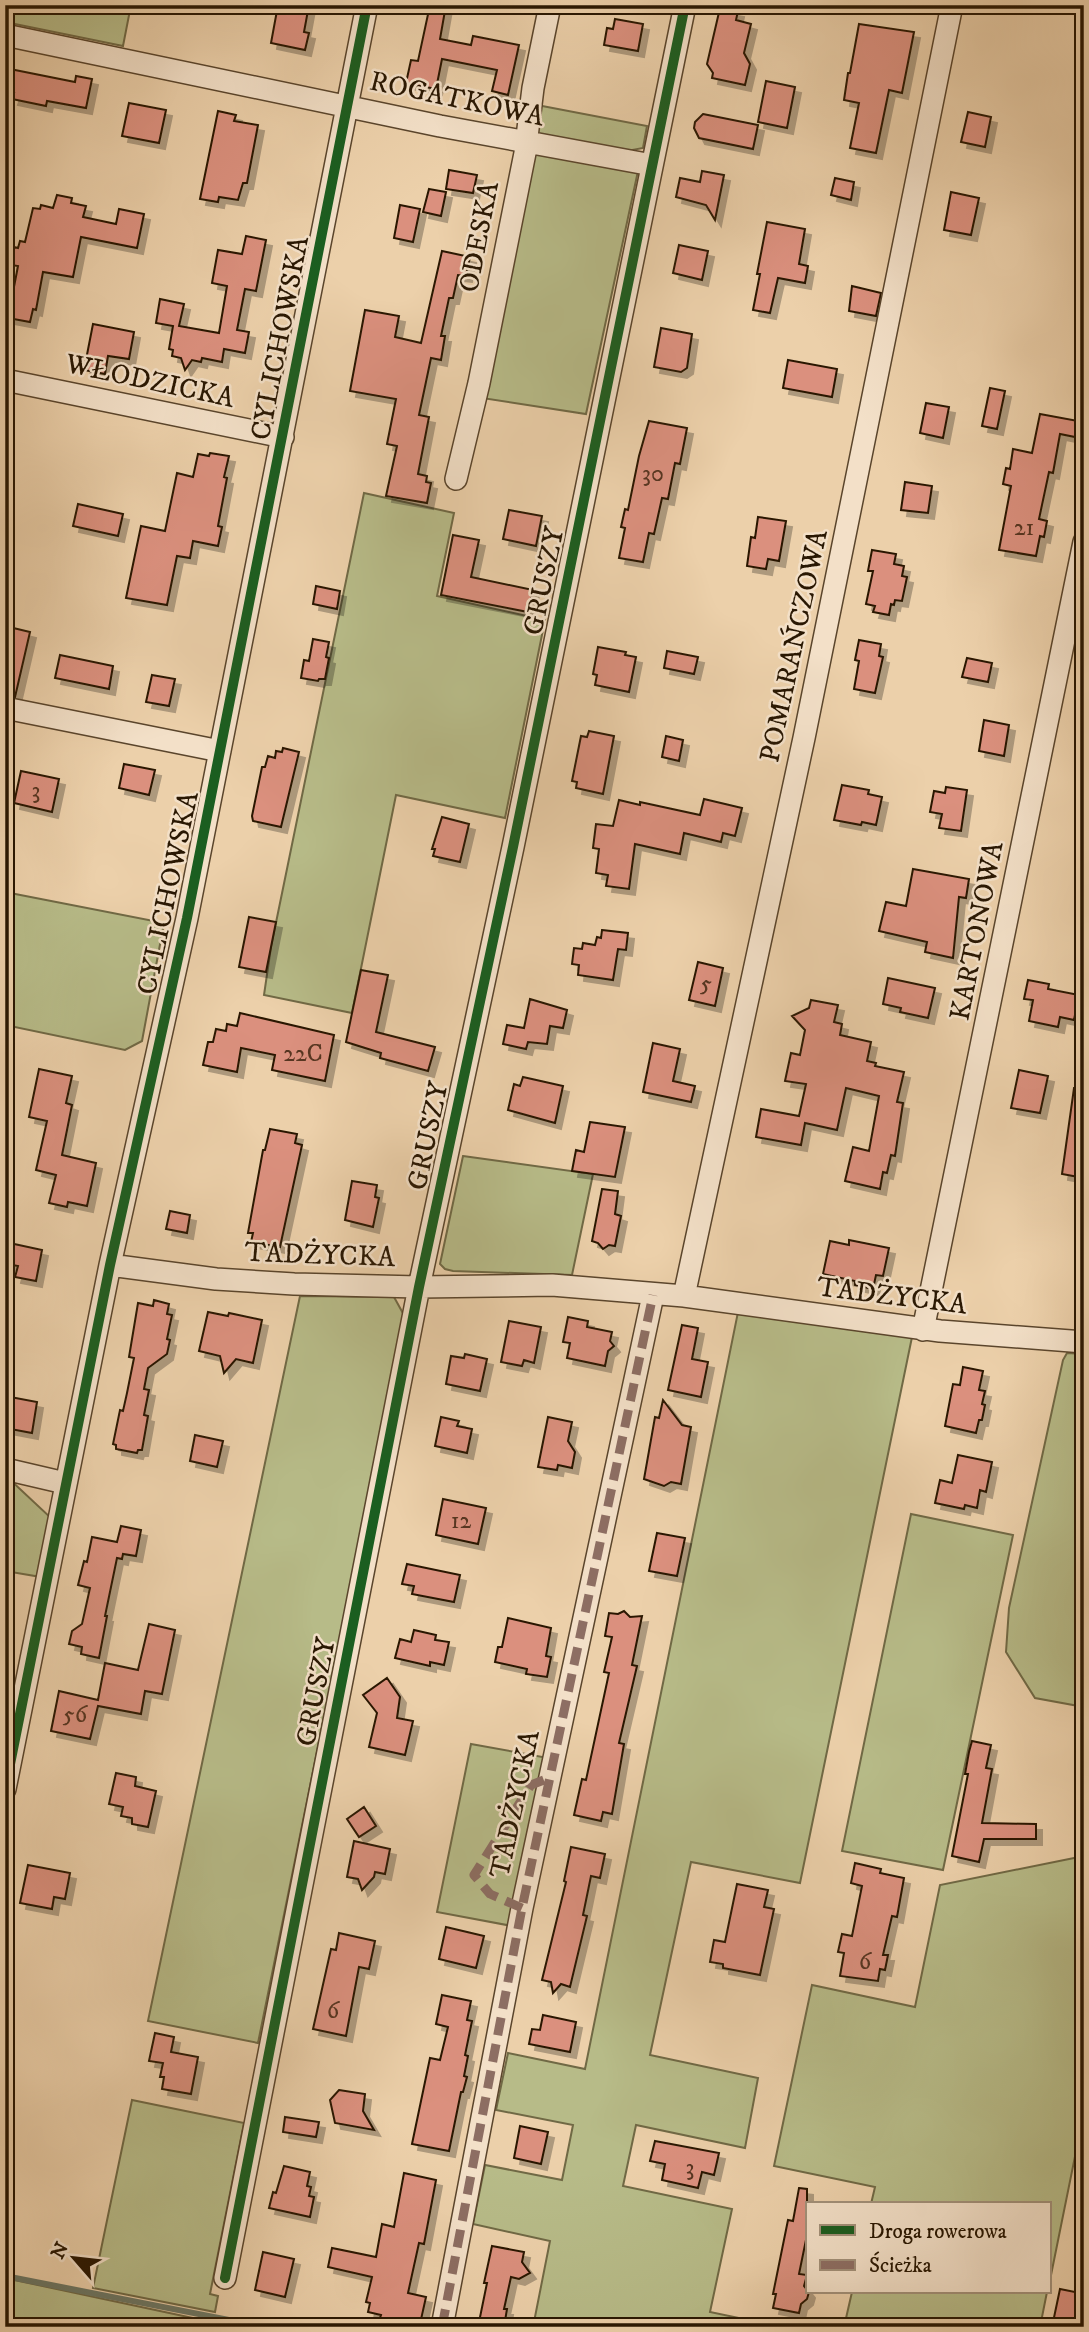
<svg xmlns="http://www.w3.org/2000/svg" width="1089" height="2332" font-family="'IM FELL DW Pica',serif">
<defs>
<filter id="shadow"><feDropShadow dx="6" dy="6" stdDeviation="0" flood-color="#0004"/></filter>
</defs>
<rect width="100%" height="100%" fill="#ecd0aa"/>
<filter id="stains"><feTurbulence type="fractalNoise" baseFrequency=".00286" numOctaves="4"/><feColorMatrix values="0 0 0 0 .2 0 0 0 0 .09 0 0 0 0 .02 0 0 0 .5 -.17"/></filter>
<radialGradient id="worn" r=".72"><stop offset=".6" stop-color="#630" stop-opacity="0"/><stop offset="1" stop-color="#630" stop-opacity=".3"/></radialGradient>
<!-- green -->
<path fill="#b7bb88" stroke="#706945" stroke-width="2" d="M5 5H131L123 46 5 22Z
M537 105 647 126 643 148 622 152 536 135Z
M534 152 638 171 586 414 482 398Z
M364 493 454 513 437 596 545 620 505 818 396 795 352 1013 264 995 271 947Z
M5 892 164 923 142 1041 125 1050 5 1025Z
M463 1156 593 1174 572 1275 453 1271 445 1269 440 1264Z
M300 1296 394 1297 405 1317 258 2043 148 2021Z
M738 1312 912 1337 800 1883 691 1862 650 2055 758 2078 745 2148 636 2125 623 2186 732 2209 710 2312 782 2327H533L550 2241 473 2224 485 2165 562 2180 573 2125 496 2110 508 2053 585 2069Z
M1067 1353 1084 1354V1707L1035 1698 1006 1652 1009 1608 1063 1360Z
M5 1475 51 1518 41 1577 5 1571Z
M911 1514 1013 1535 943 1870 842 1851Z
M471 1744 548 1758 512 1926 437 1912Z
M1084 1856V2112L1049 2285V2204H871L875 2187 774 2166 812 1985 915 2007 940 1885Z
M132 2100 244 2123 210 2294 218 2296 215 2312 93 2288Z
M5 2278 235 2327H5Z
M852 2292H1047L1040 2327H844Z"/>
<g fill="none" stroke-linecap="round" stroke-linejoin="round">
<!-- stream -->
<path stroke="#6c7765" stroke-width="6" d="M5 2276 265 2327"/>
</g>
<!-- building -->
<path fill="#db907e" stroke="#291702" stroke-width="2" filter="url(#shadow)" d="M278 5H309L304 32 309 33 305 50 271 43Z
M430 5H446L440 39 471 45 473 36 519 45 508 95 492 91 497 70 442 59 436 89 406 83 411 60 418 61Z
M720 8 738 11 736 20 751 24 744 53 750 64 745 85 712 78 713 73 707 64Z
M615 19 643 24 638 51 604 45 607 28 613 29Z
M859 24 914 32 902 93 889 90 876 153 850 148 859 103 844 100 848 73H850Z
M5 68 75 82 76 76 92 79 86 108 47 101 46 106 12 99 14 93 5 91Z
M766 81 795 87 787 128 758 122Z
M129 103 166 110 159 143 122 136Z
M218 111 236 115 234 121 258 125 247 183H243L238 200 219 197 218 202 200 199Z
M968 112 991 117 985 147 961 142Z
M703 114 758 125 753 149 699 138 694 128 695 122Z
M449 170 477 175 473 193 446 189Z
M702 171 724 175 715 220 706 205 676 197 680 178 700 182Z
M835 178 854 182 851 200 831 195Z
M429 189 446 192 441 216 423 212Z
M951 192 979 198 971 235 944 230Z
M57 195 72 198 71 203 86 206 83 217 116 224 119 209 144 214 137 248 81 237 73 277 43 272 36 310 33 309 30 322 8 318 18 266 11 265 14 247 18 248 20 241 25 242 33 208 40 209 41 205 53 208Z
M400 205 420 209 413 242 394 238Z
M767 222 805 229 799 264 808 266 805 283 778 278 770 313 753 310 760 274H757Z
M246 236 266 240 256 291 245 289 237 330 249 332 245 353 224 349 222 362 202 358 201 362 192 360 185 370 181 358 172 356 173 350 169 349 173 326 156 323 160 299 184 304 179 326 219 333 227 286 212 283 218 250 242 254Z
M679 245 708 251 702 280 673 273Z
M442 251 470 257 466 276 458 275 453 298H449L441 336H445L441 360 431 358 419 415 429 417 418 474 427 476 426 482 431 483 427 503 386 496 397 446 387 444 396 399 350 391 365 310 399 316 395 337 421 343Z
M852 286 881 293 876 316 849 311Z
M93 324 134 332 129 359 108 356 105 374 84 370Z
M661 328 692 334 687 368 681 372 654 367Z
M788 360 837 369 832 397 783 388Z
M990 388 1005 391 997 429 982 426Z
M926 403 949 407 943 438 920 433Z
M1040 414 1078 421 1075 437 1060 434 1053 473 1049 472 1039 519 1047 521 1044 537 1040 536 1036 556 999 550 1011 486 1003 484 1006 468 1010 469 1013 449 1032 453Z
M649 421 687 428 680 464 675 463 668 499 662 498 654 534 649 533 643 562 619 558 625 528 621 527 625 509 628 510 639 456Z
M210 453 229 456 224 477 227 478 218 526 222 527 218 546 193 541 190 558 177 556 167 605 126 598 141 526 165 531 177 473 193 477 198 454 209 456Z
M905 482 932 486 928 513 901 510Z
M78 504 123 514 118 536 73 526Z
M509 510 542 516 536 546 503 539Z
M758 517 786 521 779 561 768 559 766 569 747 566 751 537 755 538Z
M453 535 479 540 471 577 533 590 528 612 441 595Z
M872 550 896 554 894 564 904 566 902 576 907 577 902 601 895 600 894 605 891 604 889 615 873 612 875 606 866 604 873 571H868Z
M316 586 340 591 337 609 313 604Z
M5 626 30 632 15 697 5 695Z
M313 639 329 642 326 657 329 658 325 679H319L318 681 301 678 304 660 309 661Z
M859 640 881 644 879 656 883 657 875 693 854 689 859 661 855 660Z
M598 647 626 652 625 655 636 657 629 692 595 685 597 675 593 674Z
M667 651 698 657 694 674 664 668Z
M60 655 113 666 109 689 55 678Z
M967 658 992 663 988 682 962 677Z
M152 675 175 679 169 706 146 702Z
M984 720 1009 725 1004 756 979 751Z
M589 731 614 736 603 794 576 788 577 782 572 781 581 736 587 737Z
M666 736 683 740 679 761 662 757Z
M283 748 299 752 281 827 253 821 252 816 262 767H265L268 756 275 758 276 751 282 752Z
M124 764 155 770 149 795 119 788Z
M21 771 59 779 52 812 14 803Z
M842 785 869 790 868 794 882 797 876 825 862 822 861 825 834 820Z
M946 787 967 790 961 831 939 828 942 814 930 812 934 791 945 793Z
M704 799 742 808 735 836 723 833 721 842 684 833 680 854 635 844 629 889 606 886 608 875 596 873 599 849 593 848 596 824 613 826 619 800 640 805V802L700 815Z
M442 817 469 824 460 862 433 856 435 849H432Z
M913 869 969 879 966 898 959 897 953 958 925 952 927 942 879 931 886 902 906 906Z
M249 917 276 922 266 972 239 967Z
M602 930 628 933 626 950 618 949 613 980 578 975 579 965 572 964 574 948 582 949 583 943 595 945 597 937 601 938Z
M698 962 723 968 715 1006 689 1000Z
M361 970 388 975 376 1032 435 1047 428 1071 380 1058 381 1053 346 1042Z
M888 978 935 988 928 1018 900 1012 901 1008 883 1004Z
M1028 980 1049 984 1048 989 1079 995 1074 1020 1060 1017 1058 1027 1029 1021 1033 1000 1024 999Z
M530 999 567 1010 563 1028 550 1026 547 1044 528 1042 526 1049 503 1044 507 1025 524 1028Z
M811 1000 838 1005 834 1022 842 1024 840 1035 871 1042 867 1061 876 1063 875 1066 904 1072 897 1102 903 1103 895 1156 891 1155 887 1173 883 1172 880 1189 845 1181 853 1147 869 1151 879 1096 846 1088 837 1130 805 1123 801 1145 756 1137 761 1109 799 1116 806 1084 785 1081 791 1053 800 1055 805 1030 792 1016 809 1008Z
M240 1013 334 1035 325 1081 272 1070 275 1055 241 1048 237 1072 203 1065 208 1042H213L216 1029 226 1031 227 1024 237 1026Z
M653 1043 680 1049 673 1081 695 1086 691 1102 643 1092Z
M39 1069 72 1076 66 1103 72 1105 62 1155 96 1163 87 1206 68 1202 67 1207 49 1203 56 1175 36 1170 47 1121 29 1117Z
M1019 1070 1048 1076 1040 1113 1011 1108Z
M523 1077 563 1086 555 1123 508 1110 514 1084 520 1086Z
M1074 1088 1084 1089V1178L1062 1174Z
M590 1122 625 1127 615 1177 572 1171 576 1150 584 1152Z
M270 1129 297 1134 295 1143 302 1145 280 1247 251 1242 253 1233H248L263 1150H265Z
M352 1181 377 1185 375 1197 379 1198 373 1227 345 1220Z
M602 1189 618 1191 615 1214 621 1216 615 1246 609 1245 603 1249 598 1243 592 1241Z
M170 1211 190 1215 187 1233 166 1229Z
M849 1240 889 1248 883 1276 876 1275 873 1289 855 1285V1281L823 1274 830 1241 849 1245Z
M5 1242 42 1250 36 1281 15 1277 18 1266 7 1264Z
M154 1300 169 1304 167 1314 172 1315 167 1339 170 1340 167 1354 148 1368 144 1389 149 1390 144 1415 148 1416 142 1450H138L137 1453 116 1449V1445L113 1444 120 1410 123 1411 127 1393 134 1358 129 1357 138 1303 153 1306Z
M208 1312 228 1316 229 1313 262 1320 253 1363 236 1359 224 1373 220 1356 199 1351Z
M568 1317 588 1321 587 1327 612 1332 610 1341 614 1346 608 1351 605 1366 567 1358 570 1343 563 1342Z
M509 1321 541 1327 534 1363 524 1360 522 1366 501 1362Z
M682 1325 698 1328 692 1359 708 1362 701 1397 668 1390Z
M465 1354 487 1359 480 1391 446 1384 451 1356 464 1358Z
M963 1367 983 1371 979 1390 985 1391 982 1404 985 1405 982 1420H979L976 1433 945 1426 953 1384 960 1385Z
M5 1396 37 1402 32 1433 5 1428Z
M663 1400 682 1425 691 1427 681 1484 671 1482 664 1486 644 1479 655 1417 659 1418Z
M441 1417 459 1421 457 1426 472 1429 467 1453 435 1446Z
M548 1417 572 1422 568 1441 575 1452 572 1468 558 1465 557 1470 538 1467Z
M195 1435 223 1441 217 1467 190 1461Z
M958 1455 992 1462 986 1492 980 1490 977 1508 965 1505 964 1509 935 1503 940 1480 952 1483Z
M443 1499 486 1508 478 1544 436 1535Z
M121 1526 141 1530 136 1556 123 1554 122 1559 117 1558 105 1616H107L99 1658 81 1654 82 1647 69 1644 72 1631 82 1624 90 1588 78 1585 84 1561 87 1562 92 1537 117 1542Z
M657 1533 685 1538 677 1576 649 1571Z
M407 1564 460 1575 454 1602 412 1594 414 1586 402 1584Z
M624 1611 630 1617 642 1616 632 1665 637 1666 619 1743 624 1744 612 1814 603 1812 601 1821 574 1815 582 1779 586 1780 609 1673 604 1672 612 1637 605 1636 609 1613 618 1614Z
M508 1618 551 1628 546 1656 551 1657 547 1677 526 1674 527 1669 495 1662 498 1647H502Z
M149 1624 175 1630 162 1694 145 1691 141 1714 98 1706 90 1739 51 1731 59 1691 98 1700 105 1663 138 1670Z
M414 1630 436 1635 435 1640 449 1642 444 1665 430 1662V1666L395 1658 400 1639 411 1642Z
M387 1678 400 1697 397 1718 413 1721 405 1755 369 1747 377 1713 363 1695Z
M972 1741 991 1745 986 1768 992 1769 982 1823 1036 1824V1839H984L979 1862 952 1856 968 1774H965L969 1752Z
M116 1773 136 1777 135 1786 156 1791 148 1827 132 1824V1818L121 1816 123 1807 109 1804Z
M364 1807 376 1826 359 1837 347 1819Z
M354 1841 390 1849 385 1874 375 1872 374 1877 362 1890 358 1879 347 1877Z
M571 1847 605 1854 600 1878 591 1876 583 1915 587 1916 570 1987 561 1984 553 1993 551 1982 542 1980 566 1882 564 1881Z
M855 1863 881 1869 880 1873 904 1878 897 1917 892 1916 883 1955H888L885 1970 880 1969 878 1981 840 1976 844 1953 838 1952 842 1934 852 1936 862 1886 851 1883Z
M28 1865 70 1873 65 1899 54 1897 52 1909 20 1903Z
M737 1884 768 1890 764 1907 774 1909 760 1975 723 1968V1964L710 1962 714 1940 725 1942Z
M446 1927 484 1936 476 1968 439 1959Z
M339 1933 375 1941 369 1969 359 1967 346 2036 313 2029 331 1949 336 1950Z
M442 1995 471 2001 467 2020 472 2021 465 2055 468 2056 464 2076 467 2077 463 2092H461L449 2151 412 2144 430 2058 440 2060 448 2027 436 2024Z
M543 2015 576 2022 570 2052 529 2044 532 2029 540 2030Z
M155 2033 174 2037 171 2052 198 2057 191 2094 162 2089 164 2077H160L163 2063 149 2061Z
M339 2090 365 2094 363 2111 374 2130 335 2123 330 2100Z
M285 2117 319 2122 316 2137 283 2132Z
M520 2126 548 2132 541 2164 514 2158Z
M655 2141 719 2153 714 2175 702 2172 698 2188 662 2180 665 2164 650 2161Z
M284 2166 310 2172 307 2186 311 2187 309 2196 314 2197 310 2217 269 2208 273 2192 276 2193Z
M404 2173 436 2180 424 2244 419 2243 408 2293 426 2297 420 2324 393 2321 380 2318 381 2315 368 2312 370 2303 366 2302 372 2277 328 2267 332 2248 376 2257 382 2224 394 2227Z
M799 2188 807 2189V2235L799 2274 807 2275 804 2286 809 2292 807 2299 801 2304 799 2313 773 2308 776 2294H773L788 2220 793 2221Z
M492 2246 524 2252 522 2262 530 2273 519 2279 511 2277 504 2309H507L504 2327H478L487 2283H484Z
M263 2252 294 2259 285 2297 255 2290Z
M1060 2289 1080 2293 1076 2313 1084 2315V2327H1052Z"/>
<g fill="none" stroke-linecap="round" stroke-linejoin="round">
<!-- minor casing -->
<g stroke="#5a452c" stroke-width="24">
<path id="minor" d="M5 35 440 126 652 165
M5 380 283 437
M456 479 479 383 525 153 533 88 550 5
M5 708 220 751
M110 1265 216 1279 294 1284 419 1287 552 1285 684 1296 940 1331 1084 1342
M684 1296 804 738 952 5
M923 1330 1084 542
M5 1469 65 1483
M5 1789 110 1265 187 918 367 5
M225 2278 419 1287 513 847 685 5
M442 2327 522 1908 653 1295"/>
</g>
<!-- minor -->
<use href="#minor" stroke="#f3e0c8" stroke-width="21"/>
<!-- quiet -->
<path stroke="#8d6e63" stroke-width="9" stroke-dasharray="18 9" stroke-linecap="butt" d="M522 1908 490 1894 474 1875 531 1785 549 1778
M442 2327 522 1908 653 1295"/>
<!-- cycleway casing -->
<g stroke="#f3e0c8" stroke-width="15">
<path id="cycleway" d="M5 1789 110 1265 187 918 367 5
M225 2278 419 1287 513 847 685 5"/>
</g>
<!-- cycleway -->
<use href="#cycleway" stroke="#1b5e20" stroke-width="10"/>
</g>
<g text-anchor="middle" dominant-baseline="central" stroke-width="5" stroke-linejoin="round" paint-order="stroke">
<!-- number labels -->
<g font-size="24" fill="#563521">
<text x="653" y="474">30</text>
<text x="1024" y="528">21</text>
<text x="36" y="791">3</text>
<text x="706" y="984">5</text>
<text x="303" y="1054">22C</text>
<text x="461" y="1521">12</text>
<text x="75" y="1715">56</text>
<text x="865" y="1962">6</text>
<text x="333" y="2011">6</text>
<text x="690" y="2168">3</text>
</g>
<!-- street labels -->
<g font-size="28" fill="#291702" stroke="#f3e0c8">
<text transform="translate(457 99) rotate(12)">ROGATKOWA</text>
<text transform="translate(479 237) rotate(-79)">ODESKA</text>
<text transform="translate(280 338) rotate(-79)">CYLICHOWSKA</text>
<text transform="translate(150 381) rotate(12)">WŁODZICKA</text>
<text transform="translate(544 581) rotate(-78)">GRUSZY</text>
<text transform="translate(794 646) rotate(-78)">POMARAŃCZOWA</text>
<text transform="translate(168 893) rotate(-78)">CYLICHOWSKA</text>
<text transform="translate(977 931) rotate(-79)">KARTONOWA</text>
<text transform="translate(428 1136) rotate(-78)">GRUSZY</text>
<text transform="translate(320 1255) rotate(2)">TADŻYCKA</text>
<text transform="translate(892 1296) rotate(7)">TADŻYCKA</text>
<text transform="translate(316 1692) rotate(-79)">GRUSZY</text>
<text transform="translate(515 1804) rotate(-78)">TADŻYCKA</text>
</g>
</g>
<!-- margin -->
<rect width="1089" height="2332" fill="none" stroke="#ecd0aa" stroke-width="28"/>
<rect x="7" y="7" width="1075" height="2318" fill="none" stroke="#291702" stroke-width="3.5"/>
<rect x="14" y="14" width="1061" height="2304" fill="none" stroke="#291702" stroke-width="2"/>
<!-- legend -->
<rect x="806" y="2202" width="245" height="91" fill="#f3e0c8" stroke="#a29079" stroke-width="2"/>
<rect x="820" y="2225" width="35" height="10" fill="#1b5e20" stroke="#a29079" stroke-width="2"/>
<text x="869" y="2238" font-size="21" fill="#291702">Droga rowerowa</text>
<rect x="820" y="2260" width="35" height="10" fill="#8d6e63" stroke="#a29079" stroke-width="2"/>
<text x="869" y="2272" font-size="21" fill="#291702">Ścieżka</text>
<!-- north arrow -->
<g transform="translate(74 2258) rotate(298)" stroke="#f3e0c8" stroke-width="5" paint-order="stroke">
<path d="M0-5L12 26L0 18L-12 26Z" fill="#291702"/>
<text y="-10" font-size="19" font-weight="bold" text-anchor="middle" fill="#291702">N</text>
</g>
<rect width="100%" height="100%" filter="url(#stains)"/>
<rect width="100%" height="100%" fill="url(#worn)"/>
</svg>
